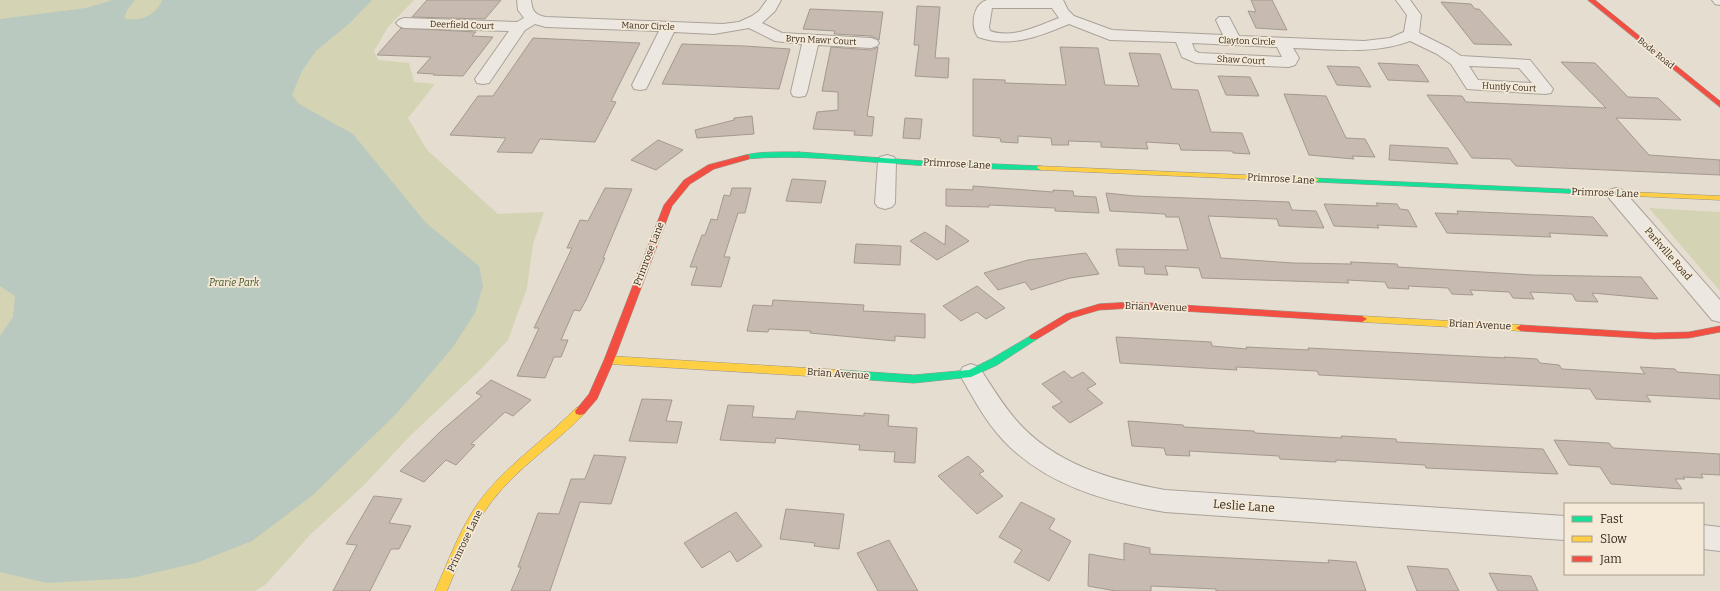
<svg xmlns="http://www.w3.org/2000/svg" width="1720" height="591" font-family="Bitter,serif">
<rect width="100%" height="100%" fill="#e4ddd0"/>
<!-- green -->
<path fill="#d4d3b3" d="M0 0H414L388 27 374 51 378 60 409 63 414 82 435 84 408 118 427 150 498 214 544 212 533 244 527 288 508 340 481 369 410 436 364 485 311 534 266 584 255 591H0Z
M1649 208 1720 212V291Z"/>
<!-- water -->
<path fill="#bac9bf" d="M113 0H135L127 10 124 18C139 23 157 15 162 0H372L350 23 316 51 302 71 292 95 299 104 353 134 426 223 479 266 483 286 475 313 453 347 397 413 313 495 252 541 196 563 132 578 47 583 0 572V336L13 317 15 296 0 286V19L86 8Z"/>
<!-- building -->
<path fill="#c7bbb1" stroke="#a4998f" d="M427 0H501L485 19 412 17Z
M1251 0H1272L1287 30 1256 28 1248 11 1256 12Z
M1441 2 1471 4 1475 9H1479L1512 45 1474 44Z
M917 6 940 7 935 58H949L948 78 915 76 919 45H914Z
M810 9 883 12 879 40 871 36 834 34 835 31 803 29Z
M401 28 476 32 472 36 493 37 463 76 433 75 434 74 417 73 431 57 377 55Z
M533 38 640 43 611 101 616 102 595 142 540 139 532 153 497 152 506 138 450 135 478 96H493Z
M682 44 744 46 790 49 779 89 662 84Z
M831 47 871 50 878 47 867 116 874 117 872 136 854 135 855 131 813 129 817 112 838 110V92L822 91Z
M1060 47 1098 48 1105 85 1139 86 1129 53 1160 54 1172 89 1198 90 1211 132 1242 133 1250 154 1233 153 1232 151 1181 150 1179 144 1146 142 1148 149 1101 147V142L1068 141 1069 145H1052L1051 138 1018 136V143L1001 142 1000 138 973 136V79L1005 80V83L1066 85Z
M1561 62 1595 63 1628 97 1658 98 1681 120 1616 118 1649 155 1720 160V175L1516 166 1510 159 1472 158 1427 95 1462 96 1466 102 1606 108Z
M1378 63 1418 65 1429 82 1388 80Z
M1327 66 1359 67 1371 87 1337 85Z
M1218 76 1250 77 1259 96 1226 95Z
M1284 94 1326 96 1346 138 1365 139 1375 157 1352 156 1354 159 1309 155Z
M752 116 754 134 697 138 695 130 734 120V118Z
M905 118 922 119 920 139 903 138Z
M658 140 683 150 656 170 631 160Z
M1390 145 1448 148 1458 164 1389 160Z
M792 179 826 181 821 203 786 201Z
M973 186 1053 192V190L1073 191 1074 196 1096 197 1099 213 1055 211V208L989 205V207L946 206V189L973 190Z
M605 188 632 189 603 258H605L586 300 580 311 574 310 561 340H568L561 357H554L545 378 517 376 539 328H534L572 248H567L580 220 588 221Z
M732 188H751L745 213H738L724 257H730L721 287 691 285 697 267H690L702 235H705L711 219 717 220 724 195 730 196Z
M1106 193 1135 196 1289 202 1292 210 1316 211 1324 228 1279 226 1277 219 1208 216 1221 258 1293 263 1352 264 1350 262 1397 264 1398 267 1533 275 1641 277 1658 299 1592 293 1598 302 1576 301 1572 294 1530 292 1534 299 1513 298 1509 292 1470 290 1473 295 1452 294 1448 288 1408 286 1409 289 1388 288 1385 282 1347 280 1349 283 1202 278 1199 268 1165 266 1168 275 1145 274 1144 267 1119 266 1116 249 1188 250 1179 217H1166L1165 214 1110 211Z
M1376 203 1397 204 1400 209 1408 210 1417 227 1377 225 1379 228 1334 226 1324 204 1378 206Z
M1457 211 1593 217 1608 236 1549 233 1551 237 1447 233 1435 213 1458 214Z
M946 225 969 241 937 260 910 241 925 232 945 245Z
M856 244 901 246 900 265 854 263Z
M1086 253 1099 274 1070 278 1031 290 1025 282 998 290 984 273 1028 260Z
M977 286 1005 308 986 319 977 312 961 321 943 306Z
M773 300 864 305 863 311 925 314V338L895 336V341L810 333 811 331 769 329 768 332 747 331 753 305 772 306Z
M1116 337 1211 342 1212 346 1247 349 1246 347 1309 350 1308 348 1505 358 1504 357 1537 359 1540 363 1559 365 1562 369 1645 374 1640 367 1675 369 1677 372 1720 375V399L1646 395 1651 402 1596 399 1590 389 1319 375 1317 371 1236 367 1237 370 1120 363Z
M1064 371 1072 378 1083 372 1096 384 1087 389 1103 403 1070 423 1052 407 1062 402 1042 384Z
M491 380 531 400 513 416 505 412 471 444 475 445 456 465 446 460 424 482 400 471 441 431 482 396 476 393Z
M642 399 672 400 666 421 682 422 677 443 629 441Z
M728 405 754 406 752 417 795 419 797 411 864 416V413L889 415 888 426 917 428 915 463 894 462 895 452 859 450 860 445 776 438 775 443 720 440Z
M1128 421 1183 425 1184 427 1254 431 1255 433 1342 438 1341 436 1396 439 1397 442 1543 449 1558 474 1426 468 1425 465 1336 460V462L1280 459 1279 456 1189 451 1190 456 1166 455 1164 448 1132 446Z
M1554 440 1609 443 1613 448 1720 454V475L1701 474 1703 478 1683 477 1685 479H1675L1682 489 1611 484 1600 467 1569 465Z
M594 455 626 457 611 504 580 502 550 591H511L521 567H518L538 513 559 514 571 479H585Z
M968 456 984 471 979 474 1003 496 977 514 938 476Z
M374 496 402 499 389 523 411 526 399 549H391L370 591H333L357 545 346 544Z
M1021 502 1055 519 1049 529 1071 541 1049 581 1014 562 1022 550 999 537Z
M786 509 844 514 839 549 814 546 815 543 780 539Z
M736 512 762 546 737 562 730 551 702 568 684 543Z
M889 540 918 591H878L857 553Z
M1124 543 1150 548V554L1329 563 1328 560 1356 562 1366 591H1216V589L1151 586V591H1116L1088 586 1089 554 1124 560Z
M1407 566 1448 569 1459 591H1417Z
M1489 573 1531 576 1538 591H1498Z"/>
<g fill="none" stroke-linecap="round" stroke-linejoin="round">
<!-- street casing -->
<g stroke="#aaa298" stroke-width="2">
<path id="street" d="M517 0H531C532 11 535 15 546 17L723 24 739 22 752 16 759 11 767 0H781L775 11 762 23 782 33 871 38 877 40 879 43 877 46 871 48 818 45 807 92 805 96 799 97 793 96 791 92 802 44 775 41 749 28 714 34 674 32 648 85 646 89 640 90 634 89 632 85 659 31 546 27 535 24 525 30 489 83 483 84 477 83 475 79 509 31 404 28 399 26 396 23 399 20 404 18 517 22 524 18 518 10Z
M987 0H1063L1068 10 1074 16 1112 30 1223 35 1216 20 1219 17H1229L1239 36 1364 41 1390 38 1404 32 1407 15 1396 0H1410L1421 15 1419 33 1449 48 1461 56 1530 60 1553 89 1551 93 1545 94 1467 89 1451 64 1437 54 1410 41C1373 55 1332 49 1293 48L1299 58 1295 65 1289 67 1196 63 1182 57 1176 42 1110 40 1069 24C1038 37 1010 48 978 37 970 26 973 4 987 0ZM992 8H1052L1059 18C1037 26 1013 39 990 31L989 27ZM1192 43 1277 47 1282 57 1199 53 1195 51ZM1469 66 1519 68 1532 83 1478 80Z
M1712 0H1720V5L1715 4Z
M887 155 894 157 896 161 895 203 892 207 885 209 878 207 875 203 878 161 880 157Z
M1616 188 1623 190 1720 300V322L1712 320 1609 198 1606 194 1609 190Z
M971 364 979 367C991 385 1002 404 1016 420 1054 464 1110 480 1165 490L1565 516V540L1165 512C1106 502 1045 485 1003 440 985 421 972 396 959 373L963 367Z
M1703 525 1720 527V551L1703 549Z"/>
</g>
<!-- fast casing -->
<g stroke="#999288" stroke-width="1">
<path id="fast" d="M799 152 924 161 1041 166 1045 168 1041 170C994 169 948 168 901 164 849 161 798 154 746 159L742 157C749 151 787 152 799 152Z
M1312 178 1633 192 1637 194 1633 196 1315 182 1311 180Z
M1034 334 1037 335 1039 337 1037 339 997 365 971 377 914 383 841 378 838 377 836 374 838 371 841 370 914 375 969 370 991 359Z"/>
</g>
<!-- slow casing -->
<g stroke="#999288" stroke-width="1">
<path id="slow" d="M1038 166 1315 178 1319 180 1315 182 1041 170 1037 168Z
M1630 192 1720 196V200L1633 196 1629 194Z
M1362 316 1521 325 1526 328 1521 331 1362 322 1357 319Z
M609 356 841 370 844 371 846 374 844 377 841 378 609 364 606 363 604 360 606 357Z
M580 407 584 408 585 411 584 414C555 444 518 467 492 501 472 527 460 560 447 591H435C450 558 462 522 485 494 512 461 547 438 576 408Z"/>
</g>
<!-- jam casing -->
<g stroke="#999288" stroke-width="1">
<path id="jam" d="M1588 0H1595L1720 101V107Z
M746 155H749V159L714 169 690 184 672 206 614 360 597 399 584 414 580 415 576 414 575 411 589 394 604 360 664 205 684 180 708 165Z
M1133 302 1362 316 1367 319 1362 322 1133 308 1099 310 1072 318 1037 339H1031L1029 337 1031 335 1066 314 1099 304Z
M1521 325 1654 333 1689 332 1720 326V332L1689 338 1654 339 1521 331 1516 328Z"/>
</g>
<!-- street -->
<use href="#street" fill="#ece8e1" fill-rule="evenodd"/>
<!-- fast -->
<use href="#fast" fill="#16e098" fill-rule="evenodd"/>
<!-- slow -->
<use href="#slow" fill="#ffcf43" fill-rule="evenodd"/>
<!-- jam -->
<use href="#jam" fill="#f24e42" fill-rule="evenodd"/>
</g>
<g text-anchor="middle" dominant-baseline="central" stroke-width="3.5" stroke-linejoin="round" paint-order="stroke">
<!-- far-street labels -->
<g font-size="9" fill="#392b20" stroke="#f4ead7">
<text transform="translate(462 25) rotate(2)">Deerfield Court</text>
<text transform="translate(648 26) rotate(2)">Manor Circle</text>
<text transform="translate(821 40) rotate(3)">Bryn Mawr Court</text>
<text transform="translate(1247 41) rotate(2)">Clayton Circle</text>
<text transform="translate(1656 53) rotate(39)">Bode Road</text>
<text transform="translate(1241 60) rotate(3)">Shaw Court</text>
<text transform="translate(1509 87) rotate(3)">Huntly Court</text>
</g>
<!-- street labels -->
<g font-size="10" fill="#392b20" stroke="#f4ead7">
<text transform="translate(957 164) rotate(3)">Primrose Lane</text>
<text transform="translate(1281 179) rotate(3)">Primrose Lane</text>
<text transform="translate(1605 193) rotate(2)">Primrose Lane</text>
<text transform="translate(649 254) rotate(-69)">Primrose Lane</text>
<text transform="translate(1668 254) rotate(49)">Parkville Road</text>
<text transform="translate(1156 307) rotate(2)">Brian Avenue</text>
<text transform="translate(1480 325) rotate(3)">Brian Avenue</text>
<text transform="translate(838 374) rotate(4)">Brian Avenue</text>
<text transform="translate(465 541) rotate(-64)">Primrose Lane</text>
</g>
<!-- park labels -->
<g font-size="10" font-style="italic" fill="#4b5428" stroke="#f4ead7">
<text x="234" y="283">Prarie Park</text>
</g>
<!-- near-street labels -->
<g font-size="12" fill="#392b20" stroke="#f4ead7">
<text transform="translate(1244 506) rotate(4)">Leslie Lane</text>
</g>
</g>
<!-- legend -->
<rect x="1564" y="503" width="140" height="72" fill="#f4ead7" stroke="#a99e8e"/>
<rect x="1572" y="516" width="20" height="6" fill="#16e098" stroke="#a99e8e"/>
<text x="1600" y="523" font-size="12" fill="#392b20">Fast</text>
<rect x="1572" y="536" width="20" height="6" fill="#ffcf43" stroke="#a99e8e"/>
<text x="1600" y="543" font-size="12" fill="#392b20">Slow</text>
<rect x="1572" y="556" width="20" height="6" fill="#f24e42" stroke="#a99e8e"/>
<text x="1600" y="563" font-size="12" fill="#392b20">Jam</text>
</svg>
